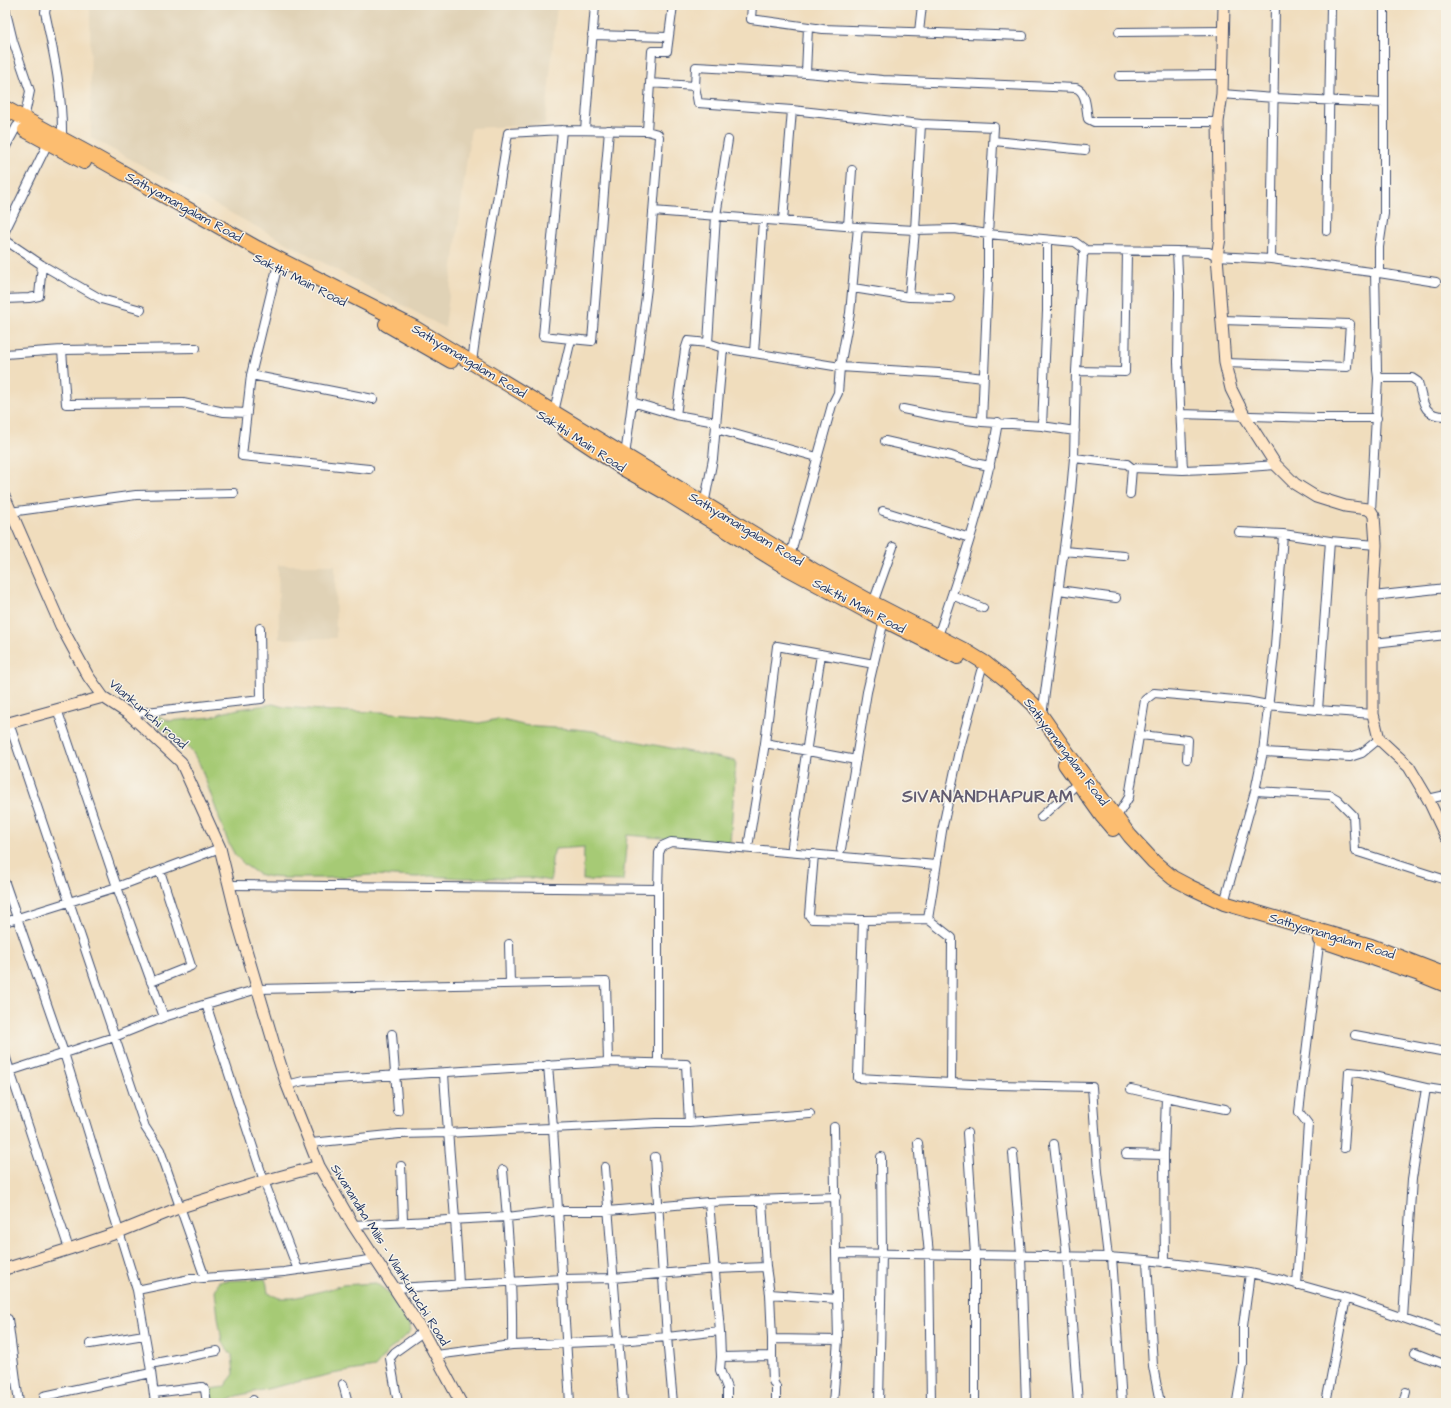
<svg xmlns="http://www.w3.org/2000/svg" width="1451" height="1408" font-family="'Architects Daughter',sans-serif">
<rect width="100%" height="100%" fill="#f7f3e8"/>
<filter id="ink" filterUnits="userSpaceOnUse"><feTurbulence type="fractalNoise" baseFrequency=".025" numOctaves="2"/><feDisplacementMap in="SourceGraphic" scale="8" xChannelSelector="R" yChannelSelector="G"/><feConvolveMatrix kernelMatrix="1 2 1 2 8 2 1 2 1" color-interpolation-filters="sRGB"/></filter>
<filter id="wash" filterUnits="userSpaceOnUse"><feTurbulence type="fractalNoise" baseFrequency=".012" numOctaves="4" result="noise"/><feDisplacementMap in="SourceGraphic" scale="16" xChannelSelector="R" yChannelSelector="G"/><feGaussianBlur stdDeviation="0.9" result="paint"/><feColorMatrix in="noise" values="0 0 0 0 0 0 0 0 0 0 0 0 0 0 0 0 0 1.4 0 .05"/><feComposite in="paint" operator="in"/></filter>
<g filter="url(#wash)">
<rect width="100%" height="100%" fill="#f0ddbd"/>
<!-- built -->
<path fill="#e0d2b6" d="M90 5H557L545 125 471 128 445 328 91 138Z
M278 565H335L336 638 279 639Z"/>
<!-- green -->
<path fill="#a6ca74" stroke="#607c69" d="M273 704 284 707 332 711 380 712 434 716 479 723 498 719 523 725 537 727 575 729 593 731 614 737 736 761 730 844 627 835 623 881 583 880 584 847 555 849 552 859 551 881 533 878H461L431 876 417 877 372 875 330 878H285L271 877 258 874 245 865 235 855 228 842 200 765 193 753 183 742 160 727 150 717 153 715H157L169 721 212 717 221 713 239 709Z
M266 1279 268 1293 279 1298H293L330 1289 342 1285 376 1283 389 1293 407 1317 410 1324 411 1331 395 1346 389 1350 375 1367 332 1374 245 1394 237 1396 225 1403H211L210 1389 224 1387 234 1374 232 1355 222 1342 218 1317 215 1291 219 1281Z"/>
</g>
<g filter="url(#ink)">
<g fill="none" stroke-linecap="round" stroke-linejoin="round">
<!-- street casing -->
<g stroke="#3b496c" stroke-width="10">
<path id="street" d="M47 5 45 12C54 54 63 95 62 139
M752 5 751 19 823 29 1023 36
M5 8 13 41 30 91 24 119 17 126 5 148
M919 32 922 5
M1119 32 1224 31
M592 35 668 37
M806 73 808 27
M1119 76 1223 75
M650 83 652 51H667L673 5
M695 86 696 67 806 73 883 80 1076 88C1087 92 1086 110 1088 119L1094 122H1218
M1222 94 1274 98 1384 103
M585 130 595 5
M994 141 1085 150
M653 211 858 227 915 230 955 229 988 234 1075 242 1086 250
M763 220 754 353 840 367 939 373 984 378
M783 221 792 110
M848 226 852 170
M5 231 48 143
M1327 231 1331 5
M5 240 42 265 101 299 141 310
M1177 251 1179 292 1178 362 1183 470
M1271 259 1275 5
M277 268 251 375 242 456 369 469
M1375 272 1377 370 1378 378H1412L1418 382C1423 400 1422 417 1446 416
M1379 273V247L1384 214V5
M853 288 909 297 950 298
M909 297 915 230 921 124
M5 299 29 298 39 296 42 265
M1222 320 1350 324 1347 367 1225 363
M571 339 592 341 609 130
M723 348 754 353
M62 350 66 404 183 403 224 412 247 413
M5 354 62 350 196 348
M472 362C482 286 496 210 508 133L562 130 647 131 650 83 695 86 698 103 792 110 921 124 994 127 988 234V278L982 422 1042 426 1075 431
M1076 371 1125 372 1127 251
M251 375 373 399
M632 402 676 415 716 422
M903 409 942 417 982 422
M554 412 571 339 543 336 562 130
M1180 414 1319 418H1377
M676 415 685 350 688 341 708 343
M1042 426 1047 311V240
M716 429 817 457
M885 441 951 456 974 463 990 466
M625 456 647 288 659 137 658 134 647 131
M1074 458 1127 464 1132 468 1183 470 1234 468 1276 465
M1130 494 1132 468
M704 505 713 459 723 348 708 343 716 216 728 140
M883 511 970 538
M1371 511 1378 378
M10 512 136 495 234 493
M1239 532 1283 534
M1330 541 1376 545
M1064 551 1124 556
M790 556 832 405 838 393 840 367 850 313 858 227
M1059 590 1116 598
M952 595 983 608
M1373 596 1446 588
M873 603 893 547
M938 636C962 565 986 496 998 422
M1374 643 1446 635
M981 671 959 751 942 831 928 919 952 938 951 1083 994 1085 1092 1087 1098 1172 1108 1257 1147 1260 1250 1273 1282 1280 1346 1298 1326 1403
M57 709 117 887 164 1017
M129 714 261 699 260 628
M1042 716 1070 502 1074 458 1076 371 1083 255 1086 250 1177 251 1209 252 1217 256 1271 259 1379 273 1436 282
M9 723 145 1127 160 1150 205 1278
M1140 735 1188 740 1187 759
M765 743 856 760
M1263 752 1350 757 1362 753 1379 739
M1255 791 1330 795 1337 799 1353 815 1355 851 1446 880
M1428 799 1446 795
M1041 817 1078 783
M1116 818 1129 797 1145 700 1154 693 1247 701 1268 705 1318 710
M749 841 765 743 777 646 874 664
M792 846 821 654
M841 849 867 692 884 620
M814 854 809 915 812 919 863 920
M5 883 64 1053 137 1290 150 1364 155 1403
M228 885 658 889
M1224 903 1255 791 1263 752 1275 646 1283 534 1330 541 1318 710 1373 714
M928 919 863 920 858 1078 951 1083
M5 922 117 887 220 848
M509 944 510 984
M151 982 191 966 160 871
M206 1004 264 1181 298 1270
M392 1034 398 1111
M1355 1035 1446 1052
M5 1055 10 1071 5 1072
M658 1063V889L659 853 662 846 671 842 936 865
M548 1065 553 1128 570 1403
M444 1073C448 1144 456 1214 459 1285
M287 1085 303 1081 608 1062 686 1064 689 1123H657L447 1133 399 1134 311 1143
M1131 1089 1166 1097
M689 1123 810 1114
M834 1127 836 1253
M967 1133 975 1255V1403
M918 1143 929 1254 931 1403
M1054 1144 1067 1257 1078 1403
M1344 1148 1349 1072 1360 1073 1426 1088
M1013 1153 1021 1255 1026 1403
M1126 1154 1164 1155
M655 1157 667 1337 673 1403
M401 1166 403 1221
M605 1167 623 1403
M503 1170C508 1228 513 1286 512 1345
M762 1200 766 1267 770 1294 772 1339
M709 1202 720 1331
M353 1225 507 1217 558 1211H608L709 1202 836 1197
M69 1249 10 1071 114 1037 164 1017 206 1004 258 989 606 982 608 1062
M1112 1257 1122 1403
M1147 1260 1153 1366 1160 1403
M1165 1263 1164 1155 1166 1097 1225 1109
M1297 1285 1308 1124 1299 1112 1320 936
M395 1288 562 1279 613 1278 716 1269 766 1267
M137 1290 190 1279 284 1272 376 1259
M770 1294 837 1299
M1346 1298 1446 1333
M1403 1318 1412 1179 1426 1088 1446 1091
M5 1320 8 1319 19 1403
M90 1344 144 1335
M1415 1353 1446 1365
M436 1355 512 1345 618 1341 667 1337 720 1331 721 1357 772 1356V1339L838 1340 836 1253 1108 1257
M772 1356 773 1381 776 1387V1403
M721 1357 720 1370 727 1388V1403
M150 1364 217 1351
M343 1384 348 1403
M154 1393 202 1387 205 1390 207 1403
M44 1396 151 1373
M253 1400 254 1403
M1237 1401 1243 1365V1326L1250 1273
M398 1403 390 1358 395 1352 423 1332
M833 1403 838 1340
M879 1403 882 1253 881 1157
M1403 1403 1406 1392"/>
</g>
<!-- secondary casing -->
<g stroke="#3b496c" stroke-width="13">
<path id="secondary" d="M1224 5 1222 94 1218 122 1220 238 1217 256 1225 363 1231 389 1244 415 1276 465 1295 484 1316 497 1345 506 1367 509 1371 511 1374 516 1376 545 1373 596V714L1379 739 1409 767 1428 799 1446 837
M5 498 61 626 88 676 103 697 129 714 181 762 220 848 239 926 276 1051 287 1085 319 1166 353 1225 423 1332 461 1403
M5 724 103 697
M5 1269 69 1249 119 1232 181 1207 264 1181 319 1166"/>
</g>
<!-- highway casing -->
<g stroke="#3b496c" stroke-width="16">
<path id="highway" d="M5 108 97 158 257 248 415 328 815 571 873 603 964 650 985 663 1016 688 1034 705 1071 758 1130 836 1154 862 1173 878 1190 887 1224 903 1371 946 1446 975
M25 130 84 162
M386 324 451 361
M565 430 624 469 663 491 787 568 872 614 958 657
M1065 764 1102 816 1113 829
M1320 940 1419 974 1446 985"/>
</g>
<!-- street -->
<use href="#street" stroke="#fff" stroke-width="8"/>
<!-- secondary -->
<use href="#secondary" stroke="#fee5c5" stroke-width="11"/>
<!-- highway -->
<use href="#highway" stroke="#fcbd6f" stroke-width="14"/>
</g>
</g>
<g text-anchor="middle" dominant-baseline="central" stroke-width="3" stroke-linejoin="round" paint-order="stroke">
<!-- street labels -->
<g font-size="13" fill="#1b2f5e" stroke="#f7f3e8">
<text transform="translate(184 207) rotate(29)">Sathyamangalam Road</text>
<text transform="translate(300 280) rotate(27)">Sakthi Main Road</text>
<text transform="translate(469 361) rotate(31)">Sathyamangalam Road</text>
<text transform="translate(581 441) rotate(33)">Sakthi Main Road</text>
<text transform="translate(746 529) rotate(31)">Sathyamangalam Road</text>
<text transform="translate(859 606) rotate(28)">Sakthi Main Road</text>
<text transform="translate(148 714) rotate(41)">Vilankurichi road</text>
<text transform="translate(1066 752) rotate(53)">Sathyamangalam Road</text>
<text transform="translate(1332 936) rotate(17)">Sathyamangalam Road</text>
<text transform="translate(390 1255) rotate(58)">Sivanandha Mills - Vilankuruchi Road</text>
</g>
<!-- district labels -->
<g font-size="17" font-weight="bold" letter-spacing="1" fill="#625c71" stroke="#f7f3e8">
<text x="988" y="797">SIVANANDHAPURAM</text>
</g>
</g>
<!-- margin -->
<rect width="1451" height="1408" fill="none" stroke="#f7f3e8" stroke-width="20"/>
</svg>
